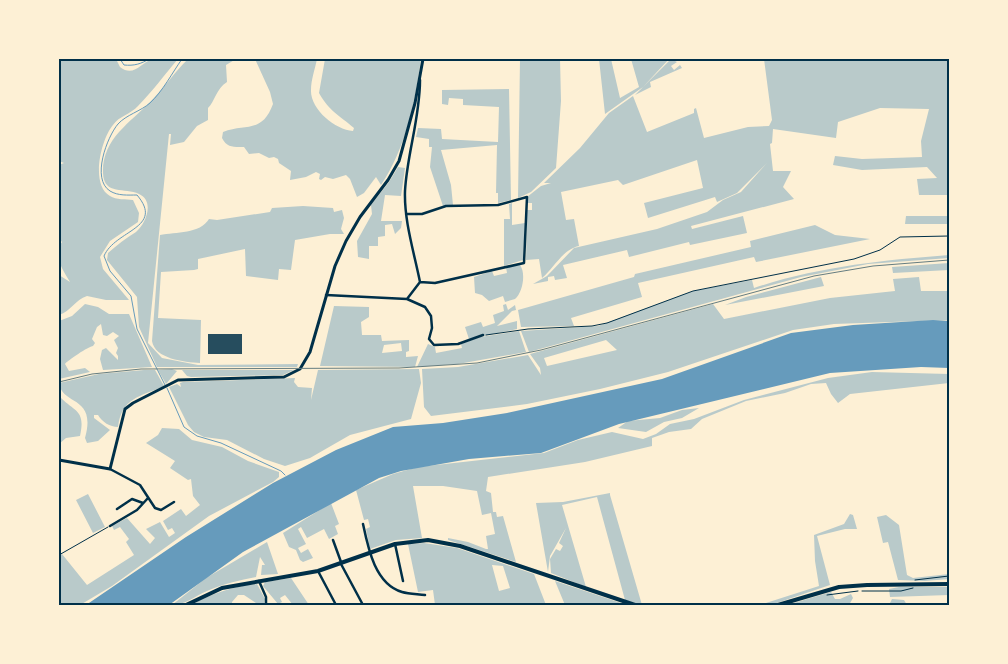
<svg xmlns="http://www.w3.org/2000/svg" width="1008" height="664" font-family="'Roboto Condensed',sans-serif">
<rect width="100%" height="100%" fill="#fdf0d5"/>
<!-- green -->
<path fill="#b9caca" fill-rule="evenodd" d="M59 59H116L120 67C134 78 141 62 153 59 160 57 171 59 178 59 165 74 152 92 138 106 131 114 119 116 113 125 101 139 90 185 110 196 116 200 126 199 133 200L139 213 138 222 110 241 100 257 103 269 129 300H106L87 296C75 300 71 311 59 315V275L70 282C63 270 52 255 62 242L59 239V165L64 163 59 161Z
M188 59H236L226 65 227 82C216 89 215 101 208 108V120L197 126 184 142 170 145 171 134H169L148 343 162 358 198 365 298 364 297 367H157L139 327 137 297 107 260 108 253C117 245 126 238 136 232 146 224 155 201 139 194 125 187 104 196 103 173 102 139 130 123 150 102 163 89 174 73 188 59Z
M255 59H317C315 69 311 80 311 90 310 109 335 130 353 131L354 128C339 115 330 112 319 93L325 59H421C415 102 406 148 381 185L376 177 364 193 357 197 350 179 346 175 333 179 325 177 321 180 319 179 320 174 316 172 306 177 290 180 291 171 279 163 278 159 274 157 269 158 259 153 249 154 244 147C234 147 227 148 222 138L223 132C246 123 262 134 273 104L270 92Z
M520 59H560L561 101 556 168 531 192 518 198Z
M599 59H611L620 98 639 87 631 59H669L643 87 605 114Z
M671 59 677 62 671 66 674 70 680 65 682 68 650 82 651 87 635 95Z
M764 59H949V195H919L917 179 937 178 927 167 862 170 833 165 835 156 862 159 922 157 921 141 929 109 880 108 838 122 836 138 773 129 772 143 770 144 773 171H791L783 187 794 199 691 226 692 229 743 216 747 233 690 245 689 242 629 257 627 250 563 265 567 278 555 280 554 276 548 277V281L533 284 547 276 574 248 657 229 707 212 723 200 741 192 767 163 737 193 717 202 715 197 648 218 644 203 703 188 697 160 623 185 618 180 561 192 566 220 574 219 579 246C563 249 554 268 542 278L539 259 526 260 527 210H532V203H527V197L541 186 551 183H544L580 148 609 113 633 96 647 132 694 113V109L696 108 704 138 748 127 769 126 772 120Z
M509 89 511 200 498 203V193H496L497 145 441 150 451 185 453 205 443 206 430 167 432 147H429V139L416 137 418 128 441 129 442 139 498 142 499 107 463 105V99L449 98 448 105 442 104V90Z
M398 167 405 168 401 196 385 195 381 221H402L401 228 395 234 392 224 385 225V236L378 237V246H369V259L358 257 357 241 372 214 371 205 389 182Z
M512 203V225L525 223 523 260 504 266V219H510L509 204Z
M303 206 333 208 334 212 342 210 344 218 341 229 344 234H330L295 240 291 270 279 269 278 280 246 276 245 249 198 259V269L194 270 161 272 158 318 201 320 200 363C184 362 155 359 152 341L160 235C176 232 200 234 209 219L217 220 270 212 272 208Z
M906 216H949V224H905Z
M815 225 835 235 870 239 756 262 754 257 638 283 642 297 571 318 574 326 521 327 518 310 634 277 635 274 751 247 750 241Z
M949 255V258L868 264 801 277 529 352 521 331 598 326 693 291 752 280 754 288C816 267 884 260 949 255Z
M949 263V270L893 273 892 267Z
M520 265C526 273 523 292 515 299L505 302 503 296 489 301 482 295 475 293 474 277 492 271 494 276 507 273 506 267Z
M821 277 824 286 725 305 746 297Z
M919 277 921 291H949V320L834 324 793 330 668 372 600 389 527 404 431 416 424 407 422 369 458 367 528 355 541 375 540 368 530 354 713 304 724 319 830 298 895 291 893 279ZM606 340 617 350 547 366 544 358Z
M85 304 98 307 109 314H129L152 367 103 370 100 359 102 350 106 348 118 360V356L116 353 118 348 114 340 119 336 113 332 107 336 103 335 101 324 97 327 92 339 95 343 93 346C89 346 67 361 65 364L69 371 85 368 90 372 59 379V321L72 316Z
M506 304 508 310 515 305 516 310 512 311 497 326 517 321V329L469 339 465 327 481 322 483 327 495 323 493 315 504 311 503 305Z
M334 306 369 307V317L361 322 362 335H381L382 341 409 340V351L406 352V357L418 356 415 367 320 366ZM401 343 402 351 382 353 384 345Z
M519 331 526 352 458 364 417 367 428 344 435 347 436 353 462 348 461 344 480 337Z
M172 369 177 371 166 384 158 370Z
M419 369 421 383 411 419 350 435 310 458 285 466 264 459 227 440 204 437 194 432 188 425 169 387 177 384 181 387 180 383 183 382 295 378 294 382 298 387 312 388 311 400 318 370Z
M144 370H155L164 386C140 397 122 397 118 427 110 427 102 422 98 415H94V418L110 430 98 441 87 443 85 438C97 395 62 406 59 383L99 374Z
M182 370H294L283 375 191 377 187 376Z
M872 372 949 374V383L850 394 838 403 831 394 826 383 811 384 785 393 746 401 702 419 691 429 669 432 652 438V446L585 462 488 477 486 491 491 493 493 512H496L497 517 503 516 516 562 448 540V538L468 542 486 549H488L486 536 495 534 491 513 482 515 477 491 443 486H413L422 538 396 540 370 549 366 529 370 527 368 519 364 520 356 490 393 474 418 467 544 453 578 440 612 432 643 439 656 434 670 424 694 419 744 400 828 378Z
M59 396C74 412 86 409 80 436L66 438 59 444Z
M699 408 682 418 664 422 646 432 618 428 628 421 660 418 682 410Z
M162 428 179 429 192 440 222 447 248 461 279 472V477L273 482 209 516 112 586 80 605H59V556L62 554 87 585 134 555 126 542 129 539 120 527 114 530 112 526 127 518 150 544 155 538 146 529 160 522 169 537 175 533 172 528 168 530 163 521 181 509 186 516 200 505 193 496 191 479 188 480 170 468 175 461 146 443 158 435Z
M610 493V495L642 605 625 600 597 497 562 505 586 587 551 573 550 559 556 549 560 551 563 546 559 543 566 528 550 556 548 572 536 503 563 502Z
M88 494 105 527 93 533 76 500Z
M331 503 339 524 335 526 338 534 329 539 324 529 307 538 301 527 298 529 306 544 298 548 301 553 308 549 313 558 303 562 300 560 296 550 289 547 283 533Z
M850 514 853 515 857 529H845L817 536 830 585 771 605H760L819 586 815 561 814 535 844 524Z
M886 515 899 525 907 575 913 578 949 574V579L925 581 898 580 888 542 883 543 877 517Z
M267 542 278 574 261 575 262 565H265L260 557 256 577C240 580 223 584 207 591 195 596 185 605 172 605L206 578Z
M424 543 457 548 534 574 546 605H435L433 590 418 592 408 544ZM492 565 503 566 510 588 499 591Z
M291 578 309 605H293L285 595 280 598 282 602 278 604 263 586 265 582Z
M555 581 624 604 628 605H565Z
M257 584 265 599 264 605 256 603 244 595H238L232 602V605H191C212 594 233 586 257 584Z
M899 587H949V595L890 597 889 589Z
M831 592 835 599H840L851 594 853 598 849 605H787Z
M892 599 904 600 907 605H889Z"/>
<!-- water -->
<path fill="#669bbc" d="M933 320 949 321V368L921 367 830 373 619 424 541 453 469 459 401 471 379 478 243 552 169 605H86L186 537 273 483 336 450 393 427 443 423 507 413 662 379 791 333 853 325Z"/>
<g fill="none" stroke-linecap="round" stroke-linejoin="round">
<!-- stream -->
<path stroke="#669bbc" stroke-width="1" d="M120 59 124 65C134 66 141 64 149 59
M165 385 137 329 131 296 110 271 104 256C115 230 165 228 137 195 128 195 118 196 110 191 91 179 107 137 118 124 126 115 141 111 150 103 163 91 172 73 182 59
M167 388 184 427 197 436 221 443 281 471 285 475"/>
</g>
<!-- building -->
<path fill="#264d5e" d="M208 334H242V354H208Z"/>
<g fill="none" stroke-linecap="round" stroke-linejoin="round">
<!-- path -->
<path stroke="#003049" stroke-width="1" d="M486 335 528 329 592 326 607 323 693 291 854 259 880 250 900 237 949 236
M59 555 108 527
M915 580 949 576
M862 591H901L913 588
M827 595 858 591"/>
<!-- minor -->
<path stroke="#003049" stroke-width="2.5" d="M406 214H422L446 206 498 205 527 197 524 263 435 283 420 282
M326 295 407 299 425 307 431 316 432 328 429 339 434 345 458 344 483 335
M407 299 420 282C414 252 404 221 405 191 407 154 420 118 420 80
M110 469 140 485 155 508 161 510 174 502
M117 509 132 499 143 503
M363 524C368 548 375 584 402 592 409 594 418 594 425 595
M110 526 137 510 148 498
M333 540 341 562
M395 544 403 581
M341 564 363 605
M318 571 336 605
M259 581 266 597V605"/>
<!-- tertiary -->
<path stroke="#003049" stroke-width="3" d="M59 460 110 469 125 409 133 403 178 380 284 377 300 369 310 352 335 266 346 241 360 217 388 180 399 161 415 103 423 59"/>
<!-- secondary -->
<path stroke="#003049" stroke-width="4" d="M186 605 222 588 318 571 395 544 428 540 460 546 635 605
M778 605 839 587 867 585 949 584"/>
<!-- rail -->
<path stroke="#657d81" stroke-width="1" d="M59 382 92 374 141 369 399 368 477 363 541 350 814 276 873 266 949 260"/>
</g>
<!-- border -->
<rect width="1008" height="664" fill="none" stroke="#fdf0d5" stroke-width="120"/>
<rect x="60" y="60" width="888" height="544" fill="none" stroke="#003049" stroke-width="2"/>
</svg>
